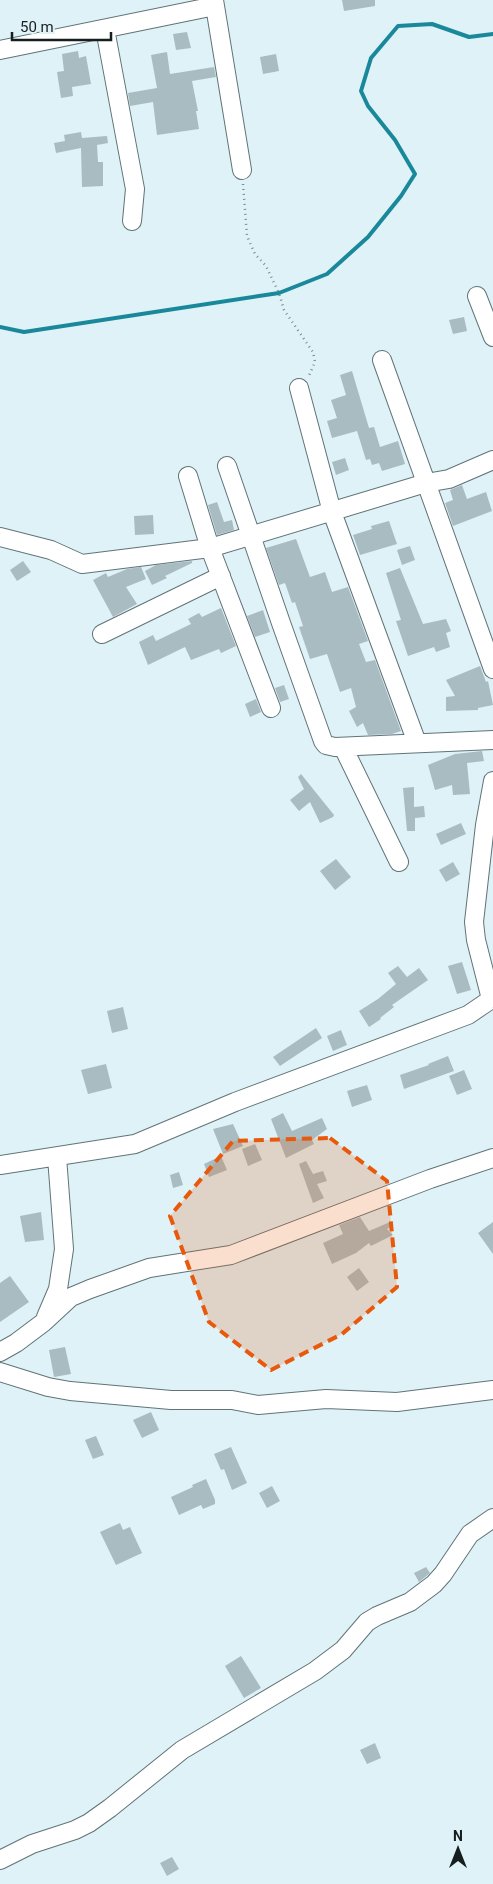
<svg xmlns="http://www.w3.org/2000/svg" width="493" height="1884" font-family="Roboto,sans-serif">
<rect width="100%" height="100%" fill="#def2f7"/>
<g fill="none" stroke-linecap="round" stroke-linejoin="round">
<!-- stream -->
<path stroke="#1a889b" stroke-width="4" d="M0 327 24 332 279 293 327 274 368 237 401 196 415 174 395 140 368 106 361 91 371 58 398 26 432 24 469 37 493 34"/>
</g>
<!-- building -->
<path fill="#a9bcc1" d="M342 0H375V6L344 11Z
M187 32 191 48 176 50 173 34Z
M78 51 79 58 86 56 91 84 72 87 73 96 61 98 57 72 64 71 62 54Z
M167 52 170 74 214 67 216 77 192 81 198 111H196L199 129 157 135 153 102 130 106 128 93 157 88 151 55Z
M276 54 279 71 263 74 260 57Z
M81 132 82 138 107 136 108 143 97 145 98 162H103V186L82 187 81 148 56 153 54 143 65 141 64 135Z
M464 317 467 331 453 334 449 320Z
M352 371 369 428 374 427 380 447 398 441 405 464 382 471 379 463 372 465 370 459 366 460 357 431 332 438 327 421 337 418 331 400 346 395 340 375Z
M345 458 349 470 336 475 332 462Z
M462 485 467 499 486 492 492 511 453 526 445 503 453 500 450 490Z
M217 502 224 522 232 520 234 530 217 535 208 505Z
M153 515 154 534 135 535 134 516Z
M389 521 397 544 360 555 353 535 372 529 371 526Z
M296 539 310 577 325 572 332 592 348 587 368 641 359 644 366 662 375 660 401 731 392 734 368 735 363 723 357 727 349 711 356 707 351 688 340 692 327 654 310 659 299 627 303 626 295 602 292 603 285 583 279 585 266 548Z
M410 546 415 560 402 565 397 550Z
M23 561 31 572 17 581 10 570Z
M192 561V563L165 576 167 578 152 585 145 571 156 565Z
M141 567 146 579 126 587 137 604 113 617 93 580 106 573 108 577 127 569Z
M400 568 423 624 446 619 451 631 446 633 450 647 436 652 434 647 408 656 396 621 401 620 386 573Z
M221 608 236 646 221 653 219 649 191 660 185 647 148 665 139 642 153 635 156 641 191 624 188 619 199 613 202 617Z
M263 610 270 632 255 637 247 616Z
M480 666 486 682 488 681 493 705 478 708V710L446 711V697L455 696 446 680Z
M284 685 289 699 280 702 275 688Z
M256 699 261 712 250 717 245 704Z
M482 751 484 761 467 763 470 794 453 795 452 785 435 790 428 765 455 754Z
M301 774 334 815 333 817 320 823 310 802 299 811 290 800 304 789 298 777Z
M414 787V807L424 806 425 817 415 818V831H407L403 788Z
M461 823 466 834 441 845 436 834Z
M336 859 351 877 335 890 320 871Z
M453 862 460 874 446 882 439 870Z
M462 962 471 990 457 994 448 966Z
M398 966 407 977 419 968 428 980 392 1005 394 1007 380 1018 381 1019 369 1027 359 1011 378 999 396 984 388 973Z
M123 1007 128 1029 112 1033 107 1011Z
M316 1028 322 1038 280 1066 273 1057Z
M341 1030 347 1045 333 1051 327 1036Z
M448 1056 454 1071 404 1089 400 1075 429 1065 428 1064Z
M106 1064 112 1088 88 1094 81 1070Z
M464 1070 472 1089 457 1095 449 1076Z
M367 1085 372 1100 352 1107 347 1091Z
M283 1113 292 1131 322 1118 327 1129 312 1140 314 1144 286 1158 271 1119Z
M233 1124 243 1146 223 1154 213 1129Z
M255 1144 262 1160 248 1166 242 1149Z
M221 1156 227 1170 209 1177 204 1164Z
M306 1161 313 1174 323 1171 327 1181 317 1184 324 1198 313 1203 299 1164Z
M179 1172 183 1185 173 1188 170 1175Z
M41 1212 44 1240 25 1242 20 1216Z
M360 1217 369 1231 390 1222 392 1226 387 1229 393 1235 371 1246 369 1243 356 1253 332 1264 323 1243 343 1234 339 1225Z
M493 1222V1254L478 1233Z
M359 1268 369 1282 357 1291 347 1277Z
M10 1276 29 1302 0 1322V1283Z
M65 1347 71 1374 54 1377 49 1350Z
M151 1412 159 1430 142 1438 133 1420Z
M96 1436 104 1455 93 1459 85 1440Z
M231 1447 247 1483 232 1490 224 1469 221 1470 214 1454Z
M206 1479 215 1500V1504L203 1509 201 1505 179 1515 171 1497 193 1487 192 1485Z
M272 1486 280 1501 267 1508 259 1493Z
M120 1523 123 1530 130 1527 142 1553 116 1565 100 1532Z
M426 1567 430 1573 419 1582 414 1573Z
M241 1656 261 1688 244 1698 225 1666Z
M375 1743 381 1758 367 1764 360 1750Z
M172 1857 179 1869 167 1876 160 1863Z"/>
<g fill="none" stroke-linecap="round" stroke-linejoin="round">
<!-- minor casing -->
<g stroke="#617377" stroke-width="20">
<path id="minor" d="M214 0 242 170
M105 29 135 189 132 221
M0 50 215 6
M477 296 493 337
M382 360 493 669
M299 388 332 512 417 743
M227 466 281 623 323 741 326 745 335 747 493 740
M188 476 210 548 271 708
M0 537 51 550 82 564 210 548 426 483 449 479 493 460
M102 634 221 576
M343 747 399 862
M491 999 476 940 474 922 485 825 493 781
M0 1165 135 1144 235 1102 468 1015 493 998
M46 1317 58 1289 64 1249 57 1157
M0 1352 16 1343 44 1322 71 1297 90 1289 149 1268 231 1255 430 1179 493 1158
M0 1372 48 1387 70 1391 171 1400H232L258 1405 326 1399 397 1402 493 1390
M0 1860 32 1844 75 1830 89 1823 110 1808 182 1750 315 1671 343 1650 367 1622 377 1616 410 1602 434 1584 443 1574 470 1534 493 1518"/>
</g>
<!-- path -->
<path stroke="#7e8c8f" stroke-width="2.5" stroke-dasharray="1 4" stroke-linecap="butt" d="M243 184 247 236 255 254 266 266 279 293 284 310 313 352 315 362 308 378"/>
<!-- minor -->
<use href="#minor" stroke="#fff" stroke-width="18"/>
</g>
<!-- marked area -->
<path fill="#e8590c" fill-opacity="0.2" stroke="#e8590c" stroke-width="4" stroke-dasharray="10 6" stroke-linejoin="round" d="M330 1138 387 1181 397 1287 342 1334 271 1370 209 1322 170 1216 233 1141Z"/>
<!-- north arrow -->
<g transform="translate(458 1849)" stroke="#def2f7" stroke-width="4" paint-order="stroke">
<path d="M0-4L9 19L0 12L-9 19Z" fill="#171e20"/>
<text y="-8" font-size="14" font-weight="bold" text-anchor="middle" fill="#171e20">N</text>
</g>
<!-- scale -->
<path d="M12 32v8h99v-8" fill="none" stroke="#171e20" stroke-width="2.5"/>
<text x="20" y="32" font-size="15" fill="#171e20" stroke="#def2f7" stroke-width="4" paint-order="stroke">50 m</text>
</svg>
